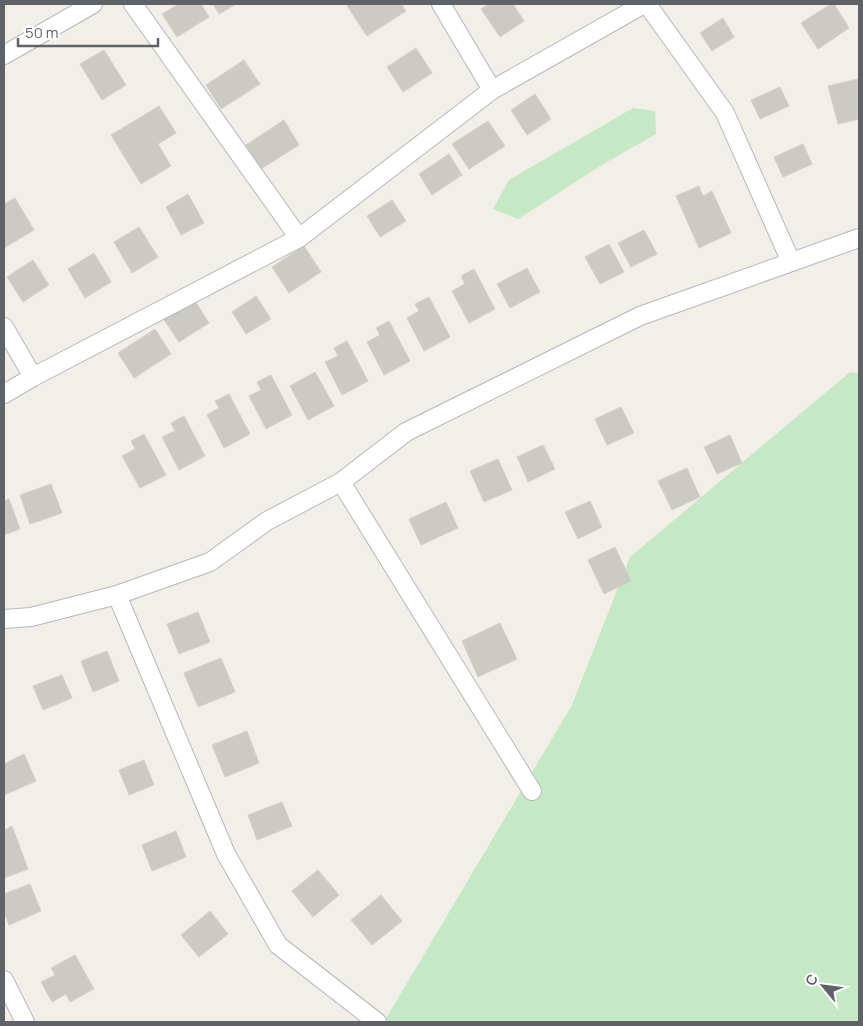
<svg xmlns="http://www.w3.org/2000/svg" width="863" height="1026" font-family="Manrope,sans-serif">
<rect width="100%" height="100%" fill="#f1efe8"/>
<!-- green -->
<path fill="#c5e8c5" d="M633 108 655 111 656 134 605 163 518 219 493 209 509 180Z
M850 372 859 373V1022H384L572 705 630 557Z"/>
<!-- building -->
<path fill="#cccac5" stroke="#d6d1c6" d="M179 4H201L209 17 177 37 162 14Z
M213 4H236L219 14Z
M346 4H401L406 11 367 36Z
M489 4H513L524 21 500 37 481 9Z
M831 4H834L849 28 818 49 801 23Z
M723 18 734 37 712 51 700 33Z
M416 48 432 73 403 92 387 67Z
M104 50 126 85 102 100 80 64Z
M244 60 260 84 221 109 206 85Z
M858 79 859 119 838 124 828 86Z
M780 87 789 106 760 119 751 100Z
M535 94 551 119 527 135 511 110Z
M159 106 176 133 158 144 171 166 141 184 111 135Z
M284 120 299 145 261 169 246 145Z
M488 121 505 146 469 169 452 144Z
M803 144 812 164 783 177 774 157Z
M449 154 462 175 432 195 419 174Z
M699 186 703 196 712 191 731 233 699 248 676 196Z
M188 194 204 223 181 235 166 207Z
M15 198 34 230 4 248V204Z
M392 200 406 221 380 237 367 216Z
M139 227 158 257 132 273 114 242Z
M644 230 657 254 631 267 618 243Z
M609 244 624 272 600 284 585 257Z
M304 246 321 272 289 293 272 267Z
M94 253 111 282 85 298 68 269Z
M33 260 49 285 23 302 7 277Z
M527 268 540 292 510 308 497 284Z
M474 269 495 309 469 323 452 291 465 284 461 276Z
M256 296 271 319 246 334 232 312Z
M429 297 450 337 424 351 407 318 419 311 415 304Z
M193 298 209 323 179 342 163 318Z
M389 321 410 361 384 375 367 342 380 335 376 328Z
M155 329 171 354 134 378 118 353Z
M347 341 368 381 342 395 325 362 338 356 334 348Z
M315 372 334 406 308 420 290 386Z
M271 375 292 415 266 429 249 396 261 390 257 382Z
M229 394 250 434 224 448 207 415 219 408 215 401Z
M621 407 634 433 607 445 595 419Z
M184 416 205 456 179 470 162 437 175 431 171 423Z
M144 434 166 475 140 488 122 456 135 449 131 441Z
M730 435 742 463 717 474 704 447Z
M543 445 555 469 528 482 517 457Z
M498 459 512 490 484 502 470 471Z
M687 468 700 497 672 510 658 481Z
M51 484 62 513 30 524 20 495Z
M9 499 20 529 4 535V501Z
M590 501 602 527 578 539 565 512Z
M446 502 458 528 421 545 409 519Z
M615 547 631 581 604 594 588 560Z
M198 612 210 642 179 654 167 624Z
M500 623 517 659 478 677 462 641Z
M107 651 119 681 93 692 81 661Z
M221 658 235 692 198 707 184 673Z
M62 675 72 698 43 710 33 686Z
M247 731 259 763 225 777 212 745Z
M24 754 36 781 4 795V764Z
M144 760 154 785 129 795 119 770Z
M282 802 292 826 257 840 248 815Z
M12 826 28 869 4 878V830Z
M176 831 186 857 152 871 142 845Z
M318 870 339 895 313 917 292 891Z
M30 884 41 911 9 925 4 912V894Z
M381 895 402 921 372 945 351 920Z
M210 911 228 934 199 957 181 935Z
M75 955 94 989 70 1002 66 994 52 1002 41 982 55 975 51 968Z"/>
<g fill="none" stroke-linecap="round" stroke-linejoin="round">
<!-- street casing -->
<g stroke="#b5b8bc" stroke-width="20">
<path id="street" d="M133 4 299 238
M441 4 492 90
M647 4 725 113 791 262
M4 55 93 4
M4 327 33 377 4 394
M33 377 299 238 492 90 644 4
M341 482 532 791
M117 595 226 854 278 945 377 1022
M4 619 31 617 117 595 210 562 267 521 341 482 406 432 640 316 859 238
M4 980 25 1022"/>
</g>
<!-- street -->
<use href="#street" stroke="#fff" stroke-width="18"/>
</g>
<!-- border -->
<rect width="863" height="1026" fill="none" stroke="#5f6368" stroke-width="10"/>
<!-- north arrow -->
<g transform="translate(823 986) rotate(299)" stroke="#ffffff" stroke-width="4" paint-order="stroke">
<path d="M0-4L9 19L0 12L-9 19Z" fill="#5f6368"/>
<text y="-8" font-size="14" font-weight="bold" text-anchor="middle" fill="#5f6368">С</text>
</g>
<!-- scale -->
<path d="M18 38v8h140v-8" fill="none" stroke="#5f6368" stroke-width="2.5"/>
<text x="25" y="38" font-size="15" fill="#5f6368" stroke="#ffffff" stroke-width="4" paint-order="stroke">50 m</text>
</svg>
